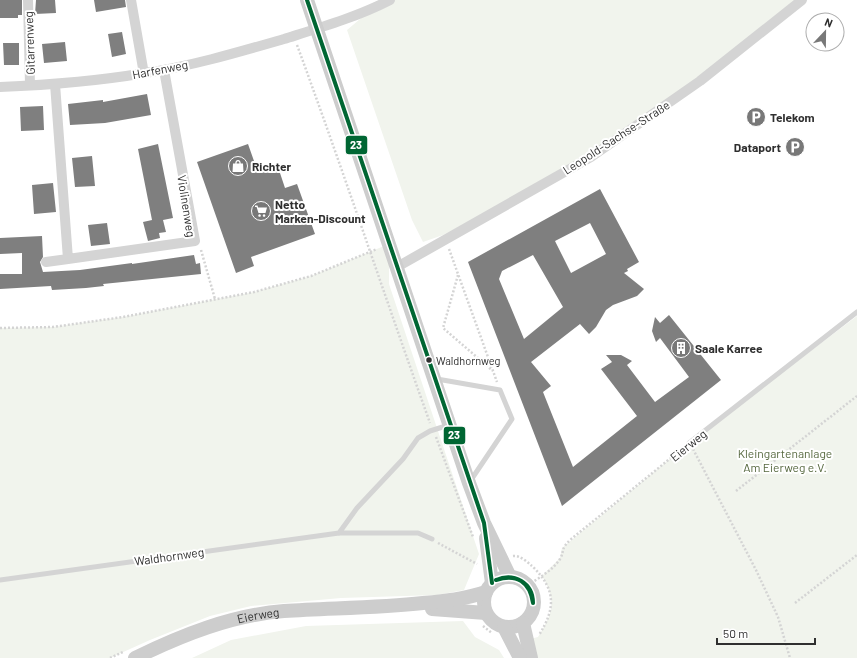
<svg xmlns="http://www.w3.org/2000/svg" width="857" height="658" font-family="Barlow,sans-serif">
<rect width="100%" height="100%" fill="#fff"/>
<!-- green -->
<path fill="#f1f4ed" d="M390 0H802L591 157 498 208 443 235 423 242 412 220 347 30 372 9Z
M389 244V284L479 554 464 590 437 595 341 598 251 606 210 616 150 640 110 658H0V328L53 327 123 317 254 292 311 276Z
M857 316V658H531L526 640 538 637C553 613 557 601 542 576L560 558 562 548 689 443Z
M463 621 475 637 499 650 504 658H192L231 640 306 626Z"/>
<!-- building -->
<path fill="#7f7f7f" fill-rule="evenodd" d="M0 0H22V15H18V18H0Z
M36 0H55L56 13 35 14Z
M94 0H125L126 7 96 12Z
M122 32 126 54 112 57 108 34Z
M65 42 67 61 44 63 42 44Z
M3 43H19V65H4Z
M147 94 151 115 105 123 70 125 68 104 103 100V102Z
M43 106 44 130 21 131 20 107Z
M158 144 173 218 163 220 166 232 159 233 160 238 148 241 143 222 152 220 138 149Z
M248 144 254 161 280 173 285 188 297 184 315 234 251 257 254 266 236 273 197 162Z
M92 156 95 186 75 187 72 158Z
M53 183 56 212 34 214 32 185Z
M600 189 639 262 627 269 628 271 624 273 644 289 637 296 613 305 606 310 596 327 589 334 580 324 531 362 551 386 543 392 573 467 637 416 601 369 612 362 606 355H621L632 361 627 365 655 402 689 377 660 338 656 342 652 331 655 317 660 323 669 315 721 380 562 506 468 262ZM590 223 606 254 571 273 555 241ZM533 255 563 307 524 339 499 279 502 271Z
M107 223 110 244 91 246 88 225Z
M42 236 43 257 40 262 43 272 80 270 132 263V264L194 255 196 264 200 263 201 274 103 284 104 286 86 288 52 290 51 286 0 289V274H22V253L0 254V238Z"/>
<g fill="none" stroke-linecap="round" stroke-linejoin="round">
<!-- path -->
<path stroke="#d4d4d4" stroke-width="2.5" stroke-dasharray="2 2" stroke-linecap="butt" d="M297 45C343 170 385 297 430 423
M449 249 497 382
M201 250 215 299
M458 275 443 328 493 371
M0 328 53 327 123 317 254 292 311 276 377 249
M436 437 473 537
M693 449 756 570 778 617 790 658
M736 491 857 396
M438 543 477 564
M513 556C520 555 527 562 532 566 556 589 556 608 539 635
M528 585C539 578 553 570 560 559 565 550 560 550 570 540L683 448
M795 603 857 555
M483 626 492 633
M110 658 123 652"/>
<!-- lane -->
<path stroke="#d4d4d4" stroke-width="5" d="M437 379 500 390 512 419 471 480
M689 443 857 312
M339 533 357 508 403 459 418 438 430 431 449 425
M0 580 339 533H418L432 539"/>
<!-- street -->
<path stroke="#d4d4d4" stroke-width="10" d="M28 0 30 85
M131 0 144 74
M55 84 68 259 195 241 164 70
M0 87C48 85 98 81 145 73 192 66 239 52 284 39 319 28 357 17 390 0
M46 262 68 259
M397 267 591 157 700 81 802 0"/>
<!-- secondary -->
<g stroke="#cdcdcd" stroke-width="14">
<path d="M307 0 469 483 484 523 510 577"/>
<path d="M486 538 492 583"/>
<circle cx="509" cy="602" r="25"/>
<path d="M432 609 486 613"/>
<path d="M523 623 531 658"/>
<path d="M504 627 520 658"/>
<path id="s1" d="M135 658C182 635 232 615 284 611 331 608 377 608 423 603 445 601 465 599 486 592"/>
</g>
<!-- bus-1 casing -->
<g stroke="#fff" stroke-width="7">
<path id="bus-1" d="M307 0 484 523 492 583
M496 580C514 572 533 583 533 603
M496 580C517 573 530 582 533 603"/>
</g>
<!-- bus-1 -->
<use href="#bus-1" stroke="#063" stroke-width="4"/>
</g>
<!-- icons -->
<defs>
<g id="parking-disc" transform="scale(1)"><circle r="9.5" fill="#787878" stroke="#fff"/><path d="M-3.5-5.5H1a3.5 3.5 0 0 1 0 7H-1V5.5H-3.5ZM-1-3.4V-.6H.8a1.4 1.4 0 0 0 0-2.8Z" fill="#fff"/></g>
<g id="shop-disc" transform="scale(1)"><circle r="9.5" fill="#787878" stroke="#fff"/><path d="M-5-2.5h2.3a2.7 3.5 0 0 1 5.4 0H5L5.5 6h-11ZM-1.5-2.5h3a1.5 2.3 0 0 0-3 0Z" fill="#fff"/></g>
<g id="supermarket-disc" transform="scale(1)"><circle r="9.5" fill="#787878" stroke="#fff"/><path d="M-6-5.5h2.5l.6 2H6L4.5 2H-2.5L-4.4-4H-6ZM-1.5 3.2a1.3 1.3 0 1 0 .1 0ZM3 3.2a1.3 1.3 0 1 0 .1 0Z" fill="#fff"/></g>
<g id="building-disc" transform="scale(1)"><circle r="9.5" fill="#787878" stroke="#fff"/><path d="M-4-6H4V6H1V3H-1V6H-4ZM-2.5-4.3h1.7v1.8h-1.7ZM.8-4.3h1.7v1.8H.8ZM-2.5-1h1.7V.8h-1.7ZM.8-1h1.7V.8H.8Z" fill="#fff"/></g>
</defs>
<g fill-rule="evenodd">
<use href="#parking-disc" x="756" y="117"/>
<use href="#parking-disc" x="795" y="147"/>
<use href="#shop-disc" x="238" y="166"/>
<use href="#supermarket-disc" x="261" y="211"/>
<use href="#building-disc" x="681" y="348"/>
</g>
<!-- markers -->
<circle fill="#2f2f2f" stroke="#fff" stroke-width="1.5" cx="429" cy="360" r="3.5"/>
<g text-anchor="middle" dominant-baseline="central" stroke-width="4" stroke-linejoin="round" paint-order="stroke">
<!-- bus labels -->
<g font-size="11" fill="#2f2f2f" stroke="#fff" text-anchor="start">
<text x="436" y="360">Waldhornweg</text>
</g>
<!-- street labels -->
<g font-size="12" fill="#2f2f2f" stroke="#fff">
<text transform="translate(29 43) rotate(-92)">Gitarrenweg</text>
<text transform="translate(160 69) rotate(-11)">Harfenweg</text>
<text transform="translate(616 137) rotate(-33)">Leopold-Sachse-Straße</text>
<text transform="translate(187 206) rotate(81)">Violinenweg</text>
<text transform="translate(688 445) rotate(-39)">Eierweg</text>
<text transform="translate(169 556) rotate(-8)">Waldhornweg</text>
<text stroke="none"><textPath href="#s1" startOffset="131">Eierweg</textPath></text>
</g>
<!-- poi labels -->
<g font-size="12" font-weight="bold" fill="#2f2f2f" stroke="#fff" text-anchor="start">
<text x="770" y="117">Telekom</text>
<text x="781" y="147" text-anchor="end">Dataport</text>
<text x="252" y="166">Richter</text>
<text x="275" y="204">Netto<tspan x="275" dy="14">Marken-Discount</tspan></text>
<text x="695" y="348">Saale Karree</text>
</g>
<!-- park labels -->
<g font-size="12" fill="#56683f" stroke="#fff">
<text x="785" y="453">Kleingartenanlage<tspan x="785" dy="14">Am Eierweg e.V.</tspan></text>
</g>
</g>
<g stroke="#fff" stroke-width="1.5">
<rect x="345" y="135" width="23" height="20" rx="4" fill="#063"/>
<rect x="443" y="426" width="23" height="19" rx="4" fill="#063"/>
</g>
<g font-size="11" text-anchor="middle" font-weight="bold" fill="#fff">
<text x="356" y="149">23</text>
<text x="454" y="439">23</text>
</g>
<!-- north arrow -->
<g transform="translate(825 32) rotate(22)"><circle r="19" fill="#ffffff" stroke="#acacac"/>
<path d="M0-3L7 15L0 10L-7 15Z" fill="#787878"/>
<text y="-6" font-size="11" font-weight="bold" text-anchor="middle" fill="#2f2f2f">N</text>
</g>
<!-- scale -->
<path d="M717 638v6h98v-6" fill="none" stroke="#2f2f2f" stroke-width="2"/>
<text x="723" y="638" font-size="12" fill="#2f2f2f" stroke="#ffffff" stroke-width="3" paint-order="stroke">50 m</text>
</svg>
